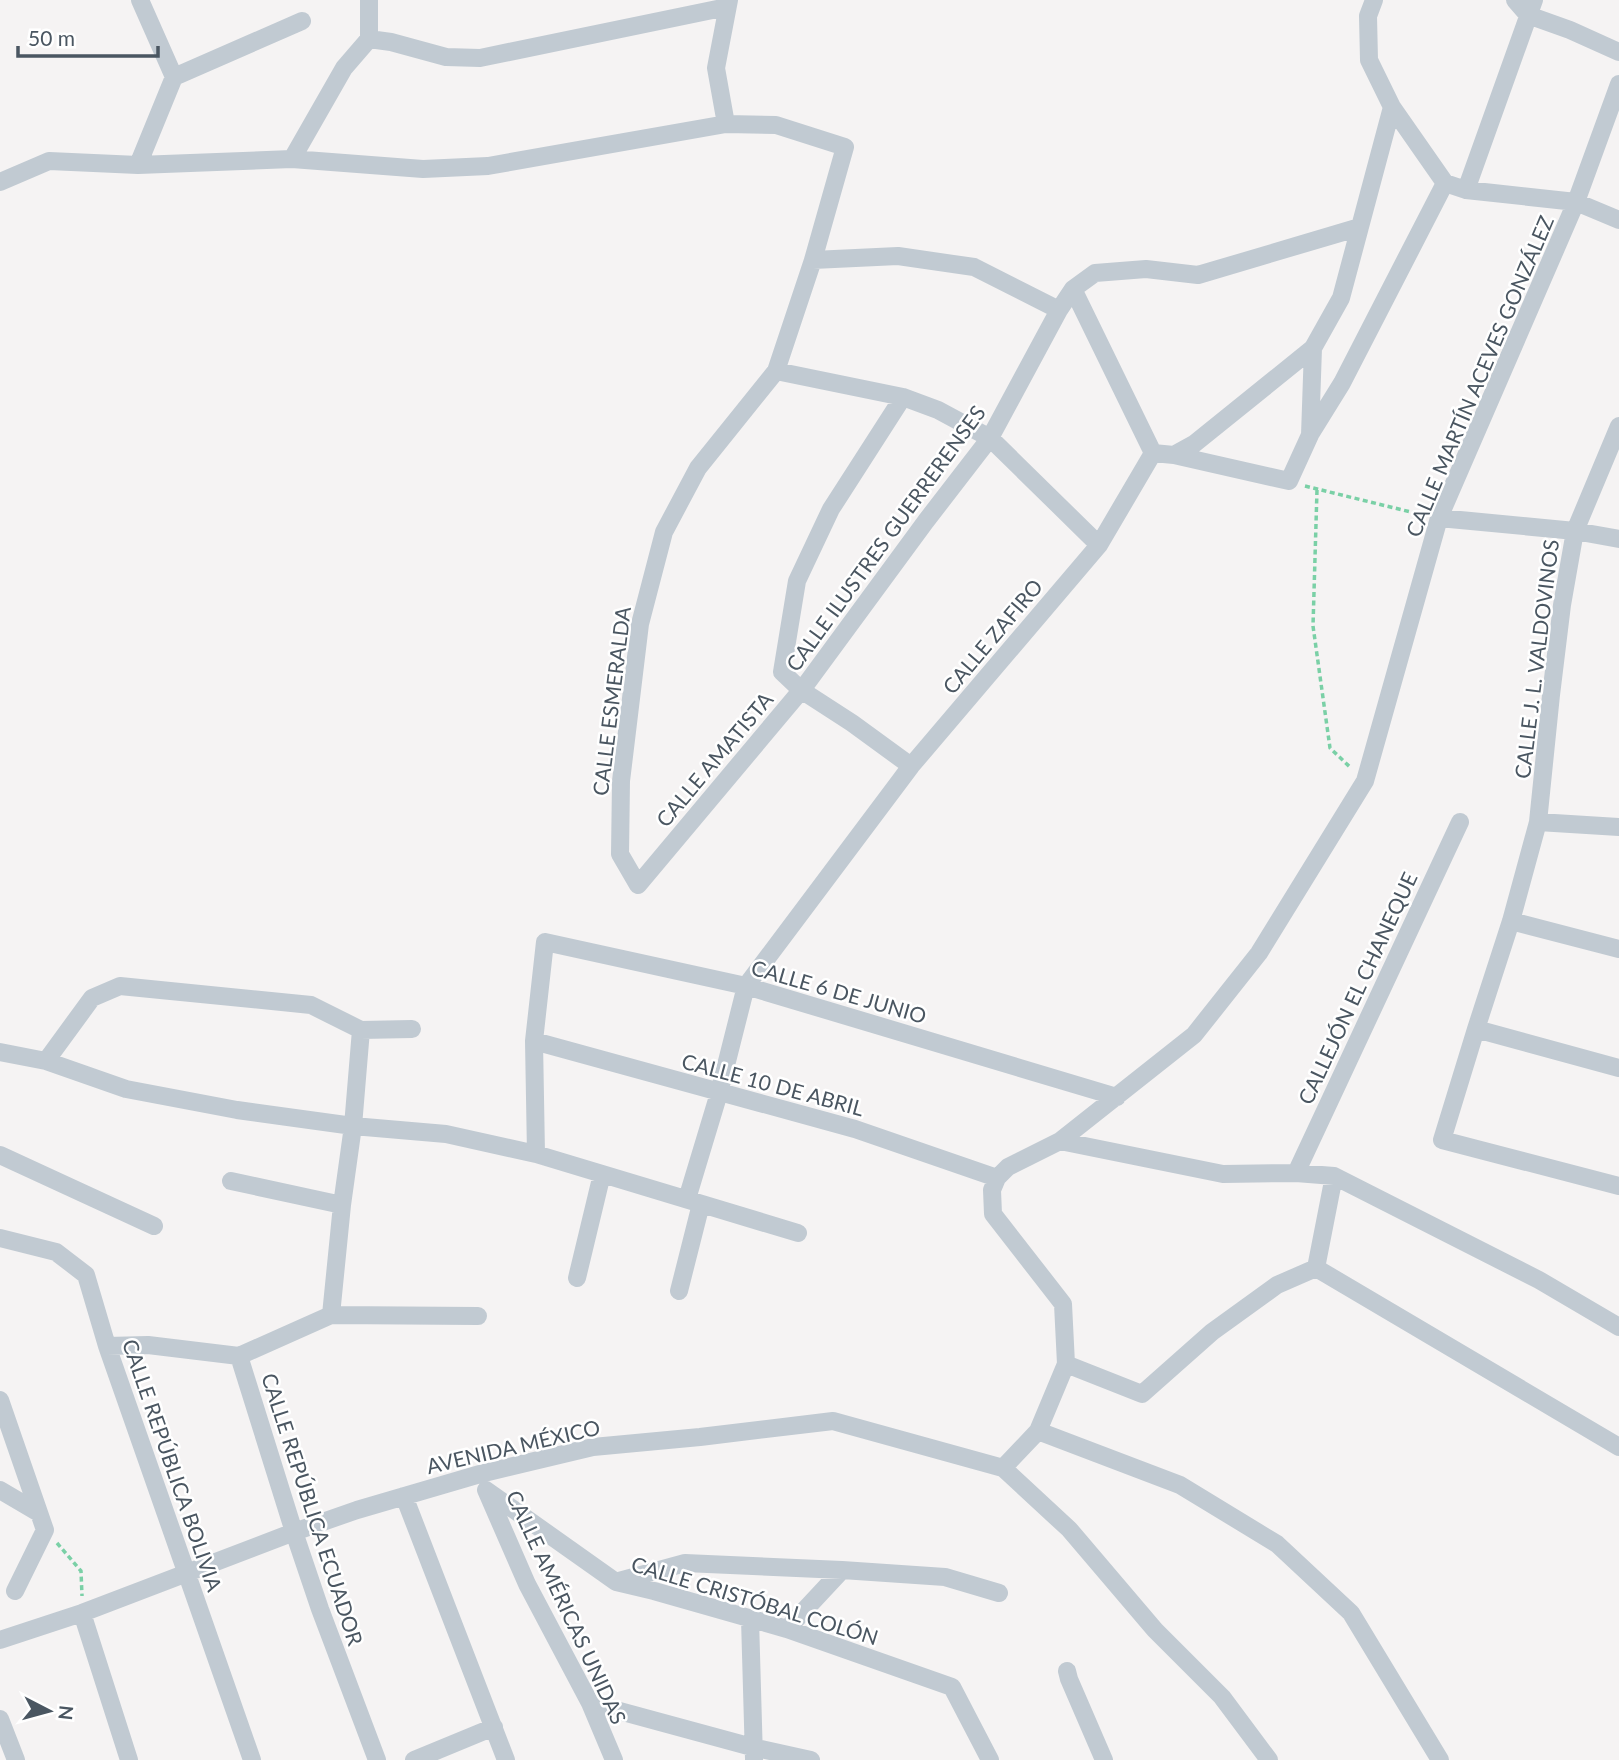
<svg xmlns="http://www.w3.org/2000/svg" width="1619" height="1760" font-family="Lato,sans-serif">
<rect width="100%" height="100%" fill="#f5f3f3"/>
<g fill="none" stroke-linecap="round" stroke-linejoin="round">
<!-- path -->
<path stroke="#7ad0a6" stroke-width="3.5" stroke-dasharray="5 3.5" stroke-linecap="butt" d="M1305 486 1423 515
M1317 490 1313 626 1330 748 1351 768
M57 1543 81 1571 82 1596"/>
<!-- street -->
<path stroke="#c1cad2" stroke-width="18" d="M1374 0 1368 16 1369 60 1392 107 1445 183 1466 190 1576 202 1619 220
M1515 0 1528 15 1570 30 1619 52
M369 39 391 42 446 57 480 58 727 7
M174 77 302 21
M726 124 716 68 729 0
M292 159 344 68 369 39V0
M138 165 174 77 140 0
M0 182 49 161 138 165 292 159 423 169 488 166 726 124 776 125 845 147 813 260 776 371 698 468 664 532 640 624 621 781 620 854 638 885 804 687 926 521 990 438 1059 310 1073 289 1095 273 1146 269 1198 275 1360 227
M1466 190 1534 0
M813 260 898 256 974 267 1059 310
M1073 289 1153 453
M776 371 903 397 938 410 990 438 1099 545
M903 397 831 509 797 581 782 672 801 690 852 723 911 766
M1619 426 1575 531 1562 605 1551 695 1538 822 1511 921 1476 1029 1442 1140 1619 1186
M1311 433 1342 383 1445 183
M1153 453 1174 455 1289 481 1310 435 1313 348 1341 298 1392 107
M1174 455 1194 444 1313 348
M1439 518 1575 531 1619 539
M1538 822 1619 827
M1511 921 1619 949
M1476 1029 1619 1068
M534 1041 855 1129 997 1178
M0 1052 46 1061 126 1089 237 1110 353 1126 446 1134 536 1154 798 1233
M46 1061 92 998 120 986 311 1005 361 1030 412 1029
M1060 1141 1223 1174 1296 1173 1334 1176 1539 1280 1619 1327
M536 1154 534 1041 545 942 746 986 1117 1097
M0 1155 154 1226
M1296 1173 1460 822
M1334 1176 1316 1268 1619 1447
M231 1181 342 1205
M687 1199 719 1093 746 986 911 766 1099 545 1153 453
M0 1238 56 1252 86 1275 107 1346 252 1760
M577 1278 602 1174
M679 1291 701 1204
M331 1315 342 1205 353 1126 361 1030
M107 1346 148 1345 239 1356
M239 1356 294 1532 320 1609 377 1760
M239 1356 331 1315 478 1316
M1066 1364 1142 1394 1212 1332 1277 1285 1316 1268
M0 1400 45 1530 15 1591
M1038 1431 1180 1485 1277 1544 1351 1613 1440 1760
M1003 1468 1069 1529 1155 1630 1222 1697 1269 1760
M0 1490 39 1513
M486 1490 616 1582 654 1591 787 1629 952 1687 990 1760
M486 1490 527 1584 590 1703 614 1760
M404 1496 506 1760
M619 1581 685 1563 842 1570 945 1577 999 1593
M82 1613 129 1760
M750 1619 754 1759
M787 1629 842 1570
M0 1640 82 1613 294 1532 357 1510 480 1474 593 1447 700 1437 833 1421 1003 1468 1038 1431 1066 1364 1063 1304 993 1214 992 1190 997 1178 1008 1167 1060 1141 1194 1035 1259 953 1365 781 1439 518 1576 202 1619 84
M1067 1671 1069 1679 1104 1760
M590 1703 752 1747 811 1760
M0 1719 16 1760
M414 1760 494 1727"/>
</g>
<g text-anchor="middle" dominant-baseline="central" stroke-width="5" stroke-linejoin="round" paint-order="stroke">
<!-- street labels -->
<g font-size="21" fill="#4a5661" stroke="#fff">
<text transform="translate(1479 376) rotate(-67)">CALLE MARTÍN ACEVES GONZÁLEZ</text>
<text transform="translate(885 538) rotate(-54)">CALLE ILUSTRES GUERRERENSES</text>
<text transform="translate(992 636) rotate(-50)">CALLE ZAFIRO</text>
<text transform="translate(1536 659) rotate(-83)">CALLE J. L. VALDOVINOS</text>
<text transform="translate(611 701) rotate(-83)">CALLE ESMERALDA</text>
<text transform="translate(714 759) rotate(-50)">CALLE AMATISTA</text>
<text transform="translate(1357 988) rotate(-65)">CALLEJÓN EL CHANEQUE</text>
<text transform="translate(839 991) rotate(16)">CALLE 6 DE JUNIO</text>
<text transform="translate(773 1084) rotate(15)">CALLE 10 DE ABRIL</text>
<text transform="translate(513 1446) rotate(-13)">AVENIDA MÉXICO</text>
<text transform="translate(173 1465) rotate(71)">CALLE REPÚBLICA BOLIVIA</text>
<text transform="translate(313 1509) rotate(72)">CALLE REPÚBLICA ECUADOR</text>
<text transform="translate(755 1600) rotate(17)">CALLE CRISTÓBAL COLÓN</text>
<text transform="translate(567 1607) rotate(65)">CALLE AMÉRICAS UNIDAS</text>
</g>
</g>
<!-- north arrow -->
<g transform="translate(49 1711) rotate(96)" stroke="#ffffff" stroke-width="5" paint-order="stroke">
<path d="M0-5L12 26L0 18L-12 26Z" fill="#4a5661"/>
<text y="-10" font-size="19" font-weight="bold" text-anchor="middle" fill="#4a5661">N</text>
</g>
<!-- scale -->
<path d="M18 46v10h140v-10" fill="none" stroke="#4a5661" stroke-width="3.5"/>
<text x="28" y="46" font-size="21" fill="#4a5661" stroke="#ffffff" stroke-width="5" paint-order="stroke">50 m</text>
</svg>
